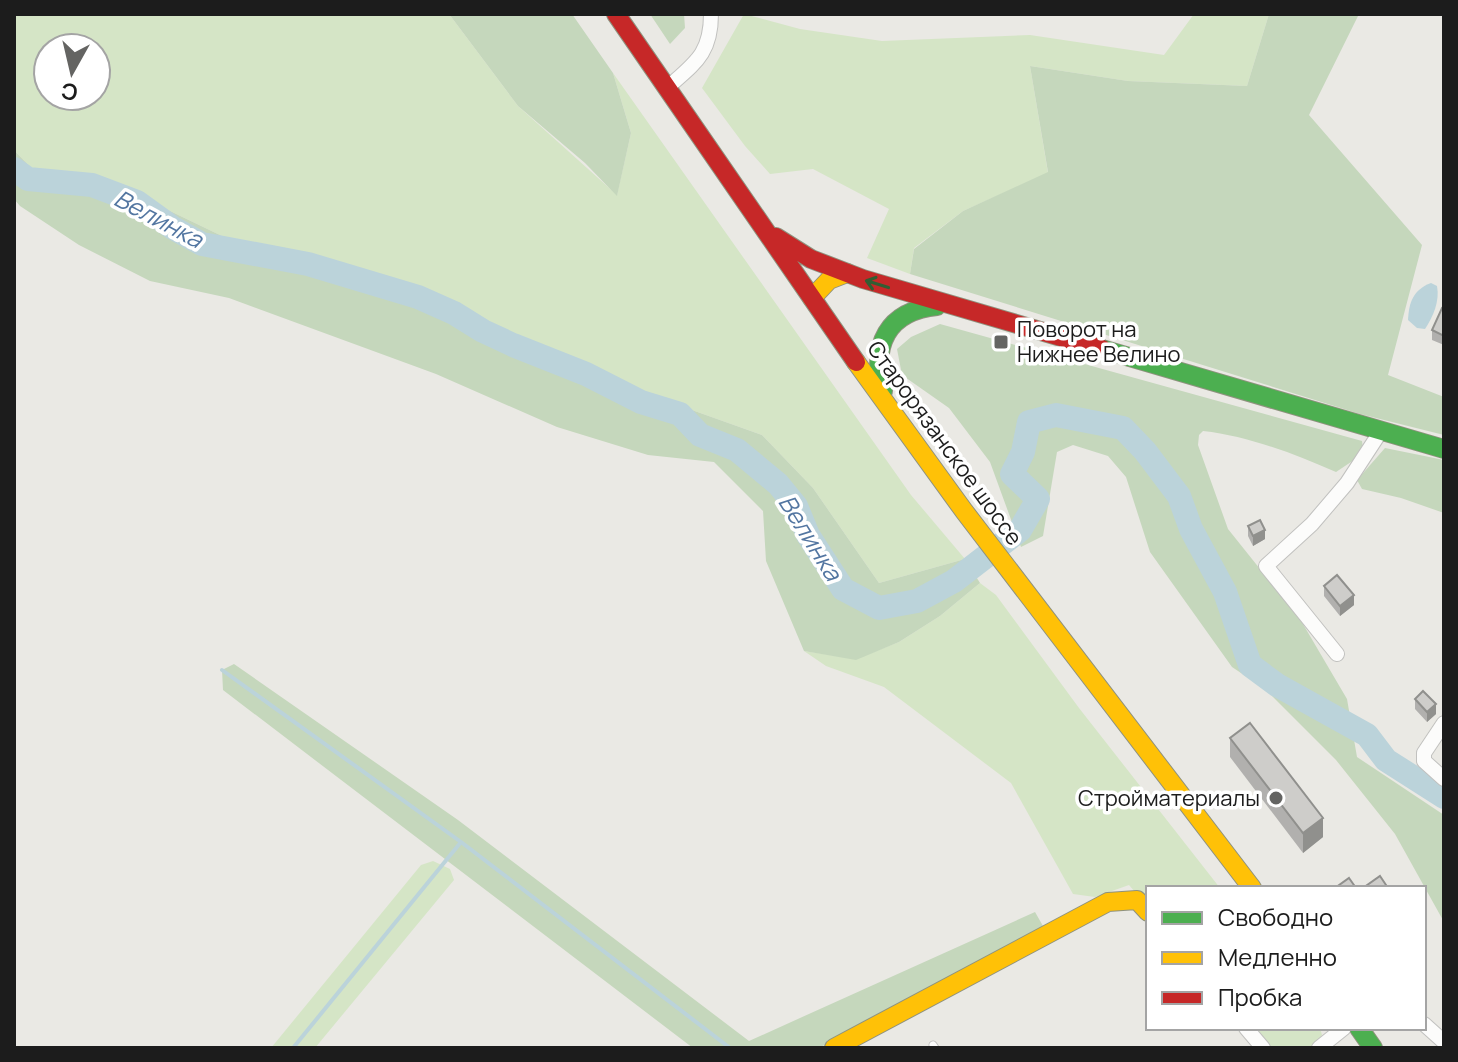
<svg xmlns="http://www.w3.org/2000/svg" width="1458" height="1062" font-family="Manrope,sans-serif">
<rect width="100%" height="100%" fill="#eae9e4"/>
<!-- grass -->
<path fill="#d5e5c6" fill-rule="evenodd" d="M14 14H449L518 106 617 195 631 133 613 73 911 495 965 559 879 583 813 488 762 435 633 389 392 282 222 236 118 186 33 170 14 150ZM48 48H96V96H48Z
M744 14 800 29 882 41 1030 35 1164 55 1194 14H1269L1247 86 1128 81 1030 66 1048 173 963 211 914 248 910 274 867 258 889 209 813 169 770 174 745 146 702 88Z
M980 583 996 595 1079 708 1220 888H1148V907L1129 885 1095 897 1073 894 1011 783 884 687 826 666 804 651 856 659 899 642 940 616Z
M433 861 450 869 454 880 315 1048H271L421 865Z
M1252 1028H1320L1322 1035 1314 1048H1270Z"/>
<!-- forest -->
<path fill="#c5d7bc" d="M449 14H572L613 73 631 133 617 196 585 163 518 106Z
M650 14H684L685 28 670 44Z
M1269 14H1359L1309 115 1422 245 1388 375 1444 397V435L1360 414 910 274 914 249 963 211 1048 172 1030 66 1128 81 1247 86Z
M14 150 33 170 118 186 222 236 392 282 633 389 762 435 813 488 879 583 965 559 980 583 940 616 899 642 856 660 804 651 766 561 763 511 714 462 648 455 557 427 436 374 229 298 150 281 79 245 20 206 14 199Z
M940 324 1362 441 1363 449 1354 460 1336 472C1295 454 1248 436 1203 431L1199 435 1198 445 1228 529 1300 619 1347 699 1357 757 1444 815V922L1395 834 1336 760 1265 689 1232 667 1150 552 1126 477 1108 456 1073 445 1057 452 1043 536 1021 547 990 462 949 408 902 375 897 349 911 337Z
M1385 448 1444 460V513L1401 498 1362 489 1357 480Z
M234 664 458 820 749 1041 1035 912 1043 926 819 1048H693L223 690 222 670Z"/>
<!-- water -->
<path fill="#bbd3da" d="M1431 283 1437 286C1440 301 1433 317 1425 329L1417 328 1408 320C1409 302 1413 290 1431 283Z"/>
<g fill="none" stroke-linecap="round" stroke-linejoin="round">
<!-- stream -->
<path stroke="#bbd3da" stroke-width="4" d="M222 670 461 842 730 1048
M293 1048 461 842"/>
<!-- river -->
<path stroke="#bbd3da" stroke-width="24" d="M14 169 28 179 92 185 137 202 173 228 202 244 308 264 418 297 454 313 483 331 513 345 586 374 641 402 680 414 700 435 737 450 778 484 796 506 808 535 843 589 879 608 917 601 954 581 1020 530 1038 499 1012 474 1023 452 1029 422 1056 415 1123 428 1145 451 1179 496 1191 529 1225 592 1250 665 1277 685 1367 735 1386 760 1444 797"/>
<!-- lane casing -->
<g stroke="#c1c1bf" stroke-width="9">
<path id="lane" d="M933 1045 935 1048"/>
</g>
<!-- street casing -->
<g stroke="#c1c1bf" stroke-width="16">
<path id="street" d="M667 88C695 63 711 54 711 14
M1337 654 1266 566 1312 524 1347 483 1381 431
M1444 723 1424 753V761L1444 779
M1424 1024 1444 1042
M1246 1028 1263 1048
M1319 1048 1344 1028"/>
</g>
<!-- fast casing -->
<g stroke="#8f927e" stroke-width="20">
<path id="fast" d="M1102 349 1444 449
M883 391C871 345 887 311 937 306
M1359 1028 1373 1048"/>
</g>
<!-- slow casing -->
<g stroke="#8f927e" stroke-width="20">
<path id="slow" d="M812 298 829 280 847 273
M856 362 964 511 1252 888
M834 1048 1108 902 1137 900 1148 912"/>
</g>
<!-- jam casing -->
<g stroke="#8f927e" stroke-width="20">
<path id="jam" d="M616 14 856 362
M776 237 811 259 863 279 1102 349"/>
</g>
<!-- lane -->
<use href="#lane" stroke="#fcfcfb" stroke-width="7"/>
<!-- street -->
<use href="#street" stroke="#fcfcfb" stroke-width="14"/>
<!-- fast -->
<use href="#fast" stroke="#4caf50" stroke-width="18"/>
<!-- slow -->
<use href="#slow" stroke="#ffc107" stroke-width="18"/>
<!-- jam -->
<use href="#jam" stroke="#c62828" stroke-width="18"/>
</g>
<!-- wall -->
<path fill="#b1b0ae" d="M1444 309V345L1432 340V330Z
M1248 526 1265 539 1253 546 1248 536Z
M1324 586 1354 605 1340 616 1324 596Z
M1415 699 1436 714 1427 722 1415 709Z
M1230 738 1323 837 1303 853 1230 757Z"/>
<!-- shaded-wall -->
<path fill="#90908d" d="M1265 530V539L1253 546V536Z
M1354 595V605L1340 616V606Z
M1436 704V714L1427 722V712Z
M1323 818V837L1303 853V833Z"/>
<!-- building -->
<path fill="#cecdca" stroke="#90908d" stroke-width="2" d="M1442 308 1444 309V336L1432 330Z
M1260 520 1265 530 1253 536 1248 526Z
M1337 575 1354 595 1340 606 1324 586Z
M1423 691 1436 704 1427 712 1415 699Z
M1250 723 1323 818 1303 833 1230 738Z
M1380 876 1388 888H1363Z
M1349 878 1356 888H1335Z"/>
<!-- one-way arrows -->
<defs><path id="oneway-shaft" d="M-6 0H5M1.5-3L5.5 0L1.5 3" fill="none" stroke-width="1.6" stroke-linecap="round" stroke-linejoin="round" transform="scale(2)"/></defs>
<use stroke="#325e33" href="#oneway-shaft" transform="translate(877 284) rotate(-163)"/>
<!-- markers -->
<g fill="#646462" stroke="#fff" stroke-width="3">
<rect x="993" y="334" width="16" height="16" rx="4"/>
<circle cx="1276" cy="798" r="8"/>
</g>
<g text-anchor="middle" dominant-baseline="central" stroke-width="7" stroke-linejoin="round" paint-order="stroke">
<!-- poi labels -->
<g font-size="22" fill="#1c1c1c" stroke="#fff" text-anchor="start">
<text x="1017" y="329">Поворот на<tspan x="1017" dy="25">Нижнее Велино</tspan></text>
<text x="1260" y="798" text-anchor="end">Стройматериалы</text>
</g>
<!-- street labels -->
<g font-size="22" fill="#1c1c1c" stroke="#fff">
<text transform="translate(945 443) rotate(54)">Старорязанское шоссе</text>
</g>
<!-- water labels -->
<g font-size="24" font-style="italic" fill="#5376a1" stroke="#fff">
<text transform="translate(159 218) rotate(28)">Велинка</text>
<text transform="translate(811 537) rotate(58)">Велинка</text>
</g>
</g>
<!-- border -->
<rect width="1458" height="1062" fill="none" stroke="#1c1c1c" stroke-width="32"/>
<!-- legend -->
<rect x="1146" y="886" width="280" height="144" fill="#ffffff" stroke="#a4a4a4" stroke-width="2"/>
<rect x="1162" y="912" width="40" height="12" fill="#4caf50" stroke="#a4a4a4" stroke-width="2"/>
<text x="1218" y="926" font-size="24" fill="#1c1c1c">Свободно</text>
<rect x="1162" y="952" width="40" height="12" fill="#ffc107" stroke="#a4a4a4" stroke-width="2"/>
<text x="1218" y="966" font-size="24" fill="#1c1c1c">Медленно</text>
<rect x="1162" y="992" width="40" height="12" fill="#c62828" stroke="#a4a4a4" stroke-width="2"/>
<text x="1218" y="1006" font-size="24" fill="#1c1c1c">Пробка</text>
<!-- north arrow -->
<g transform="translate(72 72) rotate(188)"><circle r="38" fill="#ffffff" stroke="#a4a4a4" stroke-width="2"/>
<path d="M0-6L14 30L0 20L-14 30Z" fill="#646462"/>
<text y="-12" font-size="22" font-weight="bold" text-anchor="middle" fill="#1c1c1c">С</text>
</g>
</svg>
